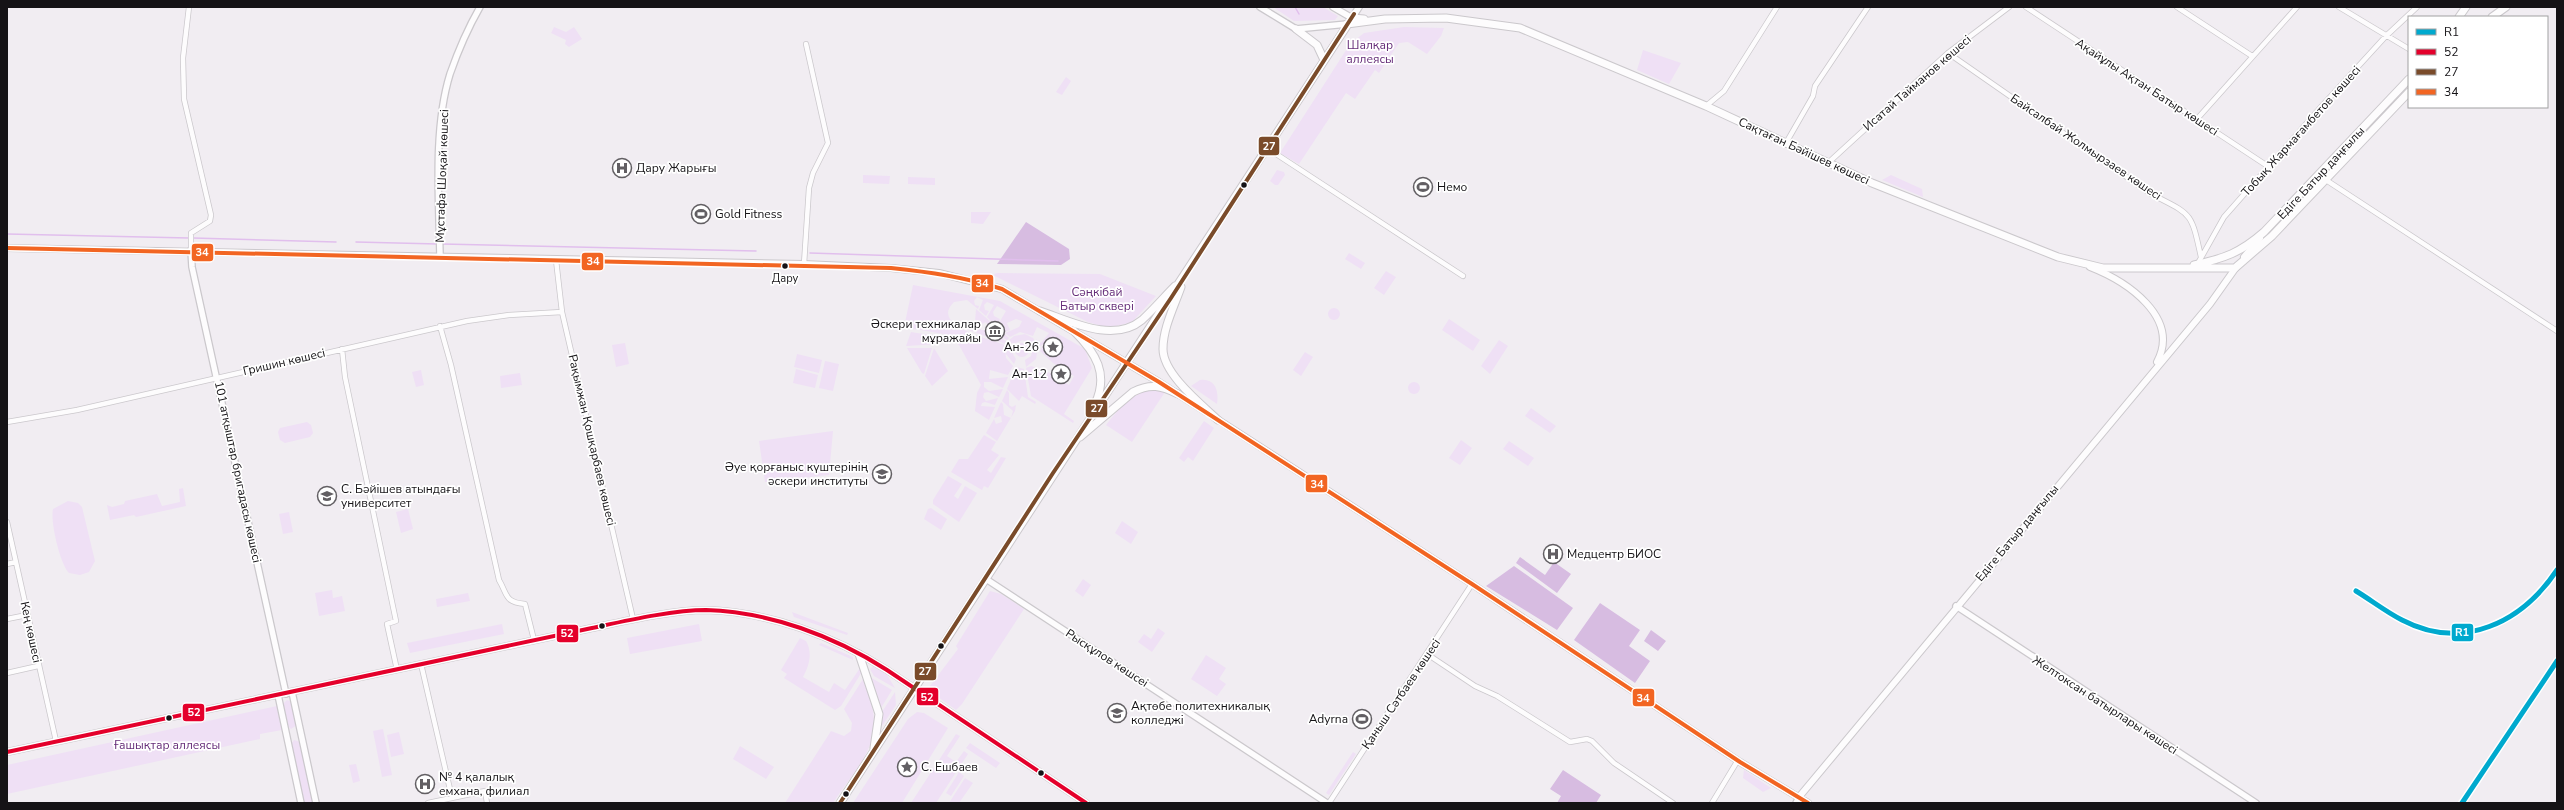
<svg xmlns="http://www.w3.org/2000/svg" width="2564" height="810" font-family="'Nunito Sans',sans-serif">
<rect width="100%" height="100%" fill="#f1edf2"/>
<!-- green -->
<path fill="#efe0f5" d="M1273 7H1323L1338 16 1335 20 1294 21Z
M554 27 566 32 574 27 582 39 569 47 565 44 566 40 551 33Z
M1404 27 1444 28 1441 36 1427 54 1408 42 1399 43 1379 73 1375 70 1355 99 1346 93 1299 164 1280 153 1350 44 1364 33Z
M1643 50 1681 63 1669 84 1637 70Z
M1066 77 1071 81 1062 95 1056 92Z
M1277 170 1284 172 1285 175 1278 185H1275L1270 181Z
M863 175 890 176 889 184 863 183Z
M1891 175 1922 189 1923 197 1882 180Z
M908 177 935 178V185L908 184Z
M971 212H991L983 224 971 223Z
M1349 253 1365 263 1361 269 1345 259Z
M1386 271 1396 277 1384 295 1374 288Z
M998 273 1100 274 1156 296 1132 322 1108 328 1088 322 995 276 994 274Z
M913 285 1000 301 1085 349 1092 368 1064 414 1074 421 1073 423 1031 396 1026 368 1031 366 1048 372 1069 385 1074 376 1053 363 1040 351 1043 346 1044 352 1054 354 1063 346 1052 340 1040 346 1036 339 1041 343 1049 333 1037 327 1033 336 1020 332 1010 337 1005 333 1019 327 1022 321 1016 319 1007 323 1010 330 1004 332 997 326 1006 311 997 306 993 312 994 316 1000 319 996 326 987 317 994 305 987 302 984 305 985 310 989 311 986 316 979 310 983 300 977 297 974 301 975 305 979 306 978 309 967 300 954 302C929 326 990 339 1005 345L1006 358 1013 366 1008 375 990 370 989 379 1008 377 1003 388 991 382H984V387L989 391 1003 389 999 397 988 392 984 393 983 397 986 401 998 398 995 405 985 402 982 403 981 406 995 407 989 420 975 411 977 393 981 385 959 345 949 335 904 327Z
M1328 314a6 6 0 1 1 12 0a6 6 0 1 1-12 0Z
M976 309 1009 338 1007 340 989 329 986 322 980 325 981 330H988L1006 341 1005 344 964 328 975 322Z
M1449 319 1480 340 1473 351 1442 330Z
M911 332 942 337 939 344 906 346Z
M1025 334 1033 338 1038 346 1033 347 1023 340 1013 344 1008 341 1014 336Z
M1499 340 1508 346 1490 374 1481 366Z
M1008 342 1012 345 1011 351 1016 359 1014 364 1006 354Z
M625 343 629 364 616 367 612 345Z
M1015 350a7 7 0 1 1 14 0a7 7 0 1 1-14 0Z
M1038 347 1036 359 1026 367 1025 360 1031 356 1033 349Z
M907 348H932L924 374 922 373Z
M934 348 948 371 932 386 925 376Z
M1305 352 1313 357 1301 376 1293 370Z
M797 354 822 360 819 373 794 367Z
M825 361 839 364 833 391 819 388Z
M1016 367 1024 369 1028 397 1036 402 1035 404 1022 396 1019 401 1007 389Z
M796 369 818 375 815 388 793 383Z
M421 370 424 385 416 387 412 372Z
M520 373 522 385 501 388 500 376Z
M1200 380C1216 378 1219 392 1217 404L1191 386Z
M1408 388a6 6 0 1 1 12 0a6 6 0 1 1-12 0Z
M1153 389 1165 392 1132 442 1106 425C1119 409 1131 393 1153 389Z
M1007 390 1009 393V405L1012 407 1016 405 1015 411 997 441 986 433 994 419 996 424 1002 422 1001 416 994 418 1001 402 1003 404 1004 415 1011 418 1013 411 1002 401Z
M1531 408 1556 426 1550 433 1525 416Z
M1204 421 1214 428 1193 461 1188 457 1184 462 1179 458Z
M307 422 311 425 313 433 310 437 285 443 280 440 278 432 280 428Z
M833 431 829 475 765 482 759 441Z
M984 435 996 442 991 450 999 455 987 470 991 473 1001 457 1006 458 988 488 984 486 982 490 951 472 959 459H968Z
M1461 440 1472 448 1460 465 1449 458Z
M1509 441 1534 458 1528 466 1503 449Z
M948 476 962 484 954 496 958 499 965 486 977 493 959 522 933 504V500Z
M183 488 186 506 136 517 134 515 110 520 107 505 112 507 124 504 125 501 157 494 162 506 180 502 179 489Z
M68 501 78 503 82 507 95 561 89 572 80 575 69 573C60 564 50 521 53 509Z
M931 508 947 519 941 530 924 519 928 509Z
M408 509 413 529 401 533 396 512Z
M289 512 293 532 283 534 279 514Z
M1122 521 1138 532 1131 544 1115 533Z
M1083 579 1091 585 1083 597 1075 591Z
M332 590 333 598 342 596 345 611 319 616 315 593Z
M990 591 1001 594 1024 609 962 704 956 710 931 692 930 686 958 649 956 646Z
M468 593 470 601 437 607 436 599Z
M792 612 848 633 847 635 794 617Z
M502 624 504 634 410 653 407 643Z
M699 624 702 641 630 654 627 638Z
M1158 628 1165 633 1152 652 1138 642 1144 634 1151 639Z
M800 638 806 641C813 653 809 666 803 677L829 692 834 683 845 690 860 668 863 670 841 706 835 710 784 678 787 674 781 670Z
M821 643 853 657V660L819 645Z
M1206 655 1226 668 1219 679 1226 684 1217 696 1191 679Z
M873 666 886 673 895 688 874 676 870 669Z
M870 677 892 690 881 708Z
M863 679C889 739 865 755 833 803H785L831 731 844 736 851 731 852 723 844 709Z
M895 692 896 705 882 726V712Z
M287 700 292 702 297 725 291 729 288 726 283 704Z
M277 706 282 730 260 734V739L7 794V765Z
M917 712 924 713 948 728 902 803H853L908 719Z
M383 729 392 775 382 777 373 731Z
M399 732 404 754 391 757 387 735Z
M956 734 960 736 947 756 956 762 964 751 968 754 936 803H911Z
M294 740 300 742 313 803H304L291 744Z
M970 743 1000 763 996 768 966 748Z
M740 746 774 767 766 779 733 759Z
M1353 752 1356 754 1329 795 1326 793Z
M356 764 360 781 353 783 349 765Z
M1744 770 1771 788 1763 792 1743 778Z
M959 772 964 776 951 796 946 793Z
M965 778 973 783 959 803H949Z"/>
<!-- forest -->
<path fill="#d7bce1" d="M1026 222 1069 249 1070 259 1061 265 997 264Z
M1520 557 1545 575 1554 562 1571 574 1557 593 1516 563Z
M1514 566 1573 608 1557 630 1486 586Z
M1600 603 1640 630 1629 646 1650 661 1635 683 1574 640Z
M1651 630 1666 641 1658 651 1644 641Z
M1563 770 1601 795 1596 803H1557L1561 796 1550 789Z"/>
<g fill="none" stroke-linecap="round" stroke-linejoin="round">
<!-- stream -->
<path stroke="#e1bfed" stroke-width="1.5" d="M1295 7 1299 14
M7 234 189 238
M193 238 336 242
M356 242 438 244
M442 244 756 251
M810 253 1058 261"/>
<!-- minor casing -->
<g stroke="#cbc8cc" stroke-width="6">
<path id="minor" d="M189 7 183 58 184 99 211 215 210 221 191 233V250
M2026 7 2269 167
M2177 7 2252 56
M2339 7 2409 49
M1948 53 2151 194C2192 215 2191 211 2201 257
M1706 106 1724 91 1777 7
M2197 119 2297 7
M1786 143 1813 96 1815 86 1868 7
M1267 148 1463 276
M1828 163 1948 53 2009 7
M2326 180 2557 331
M556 260 562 312 633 619
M804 264 809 188 813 173 828 143 806 44
M2197 265 2224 217 2321 107 2386 36 2417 7
M440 326 451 365 499 580C508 595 504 602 525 604L534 640
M342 349 345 377 396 621 387 624 397 670
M7 422 77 410 467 321 509 315 562 312
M7 522 56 741
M7 564 16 562
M7 619 27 615
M1427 654 1475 686 1497 696 1570 742 1587 739 1592 741 1614 763 1673 803
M421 664 452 798
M7 673 38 666
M428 803 485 791 487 803
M1329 803 1472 584
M1712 803 1738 760"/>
</g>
<!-- tertiary casing -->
<g stroke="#cbc8cc" stroke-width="8">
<path id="tertiary" d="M1260 7 1296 29 1347 24
M1333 7 1352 18
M191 250 192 267 286 694
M440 257C439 200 433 129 450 74 458 51 468 28 480 7
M986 579 1327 803
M1956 606 2256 803
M292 692 316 803
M278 695 301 803
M7 752 592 628C625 621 673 610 706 610 770 612 834 636 887 670L1086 803
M1796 803 1799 797"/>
</g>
<!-- secondary casing -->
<g stroke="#cbc8cc" stroke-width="8">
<path id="secondary" d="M1352 18 1359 7
M7 248 804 264 891 268 939 273 1002 289 1159 382 1206 412
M2244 257 2260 238
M2090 267C2126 281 2181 317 2157 362
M1214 417 1472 584 1740 762 1808 803
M1799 797 2210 304 2237 266"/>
</g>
<!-- primary casing -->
<g stroke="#cbc8cc" stroke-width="9">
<path id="primary" d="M2459 17 2466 7
M2492 17 2506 7
M1347 24 1385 19 1446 18 1520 28 1706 106 1872 183 2058 257 2103 268H2235L2272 236 2409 92
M1296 29 1317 45 1324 60
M2194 265C2225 258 2240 253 2264 232L2409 79
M1181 287C1174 307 1163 328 1163 349 1163 374 1201 404 1218 420
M1040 311C1070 321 1113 344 1142 320 1154 309 1164 297 1175 286
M1074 331C1096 353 1109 374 1095 404
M1080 437 1133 392C1151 383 1161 386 1178 394
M859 654 879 714 874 748
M840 803C1010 540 1181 280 1352 18L1364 19"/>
</g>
<!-- minor -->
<use href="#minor" stroke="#fdfcfd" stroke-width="4.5"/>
<!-- tertiary -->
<use href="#tertiary" stroke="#fdfcfd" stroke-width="5.5"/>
<!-- secondary -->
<use href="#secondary" stroke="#fdfcfd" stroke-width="6"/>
<!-- primary -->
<use href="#primary" stroke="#fdfcfd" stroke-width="7"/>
<!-- bus-1 casing -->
<g stroke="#fff" stroke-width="7">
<path id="bus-1" d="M7 752 592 628C625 621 673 610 706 610 770 612 834 636 887 670L1086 803"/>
</g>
<!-- bus-2 casing -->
<g stroke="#fff" stroke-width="7">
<path id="bus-2" d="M840 803 1053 473 1171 298 1354 14"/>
</g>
<!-- bus-3 casing -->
<g stroke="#fff" stroke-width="7">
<path id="bus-3" d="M7 248 891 268C929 272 965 277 1002 289L1159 382 1472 584 1740 762 1808 803"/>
</g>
<!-- bus-1 -->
<use href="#bus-1" stroke="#e4002b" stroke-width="4"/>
<!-- bus-2 -->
<use href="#bus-2" stroke="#7a4b2a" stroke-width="4"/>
<!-- bus-3 -->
<use href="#bus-3" stroke="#f26522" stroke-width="4"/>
<!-- rail-1 casing -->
<g stroke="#fff" stroke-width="8">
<path id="rail-1" d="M2356 591C2371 600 2386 612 2402 620 2463 652 2522 622 2557 570
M2462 803 2557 661"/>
</g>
<!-- rail-1 -->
<use href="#rail-1" stroke="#00a9ce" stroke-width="5"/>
</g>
<!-- icons -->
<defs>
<g id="hospital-ring" transform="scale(1)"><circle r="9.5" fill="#fff" stroke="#625f63" stroke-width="1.5"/><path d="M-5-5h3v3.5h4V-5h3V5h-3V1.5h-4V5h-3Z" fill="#625f63"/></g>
<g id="stadium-ring" transform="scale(1)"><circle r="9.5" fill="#fff" stroke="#625f63" stroke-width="1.5"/><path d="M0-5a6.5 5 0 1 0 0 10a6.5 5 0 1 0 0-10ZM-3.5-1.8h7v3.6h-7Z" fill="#625f63"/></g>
<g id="museum-ring" transform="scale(1)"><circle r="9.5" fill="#fff" stroke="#625f63" stroke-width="1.5"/><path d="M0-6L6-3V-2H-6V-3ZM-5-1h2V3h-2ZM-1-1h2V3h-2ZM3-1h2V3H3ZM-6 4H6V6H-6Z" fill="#625f63"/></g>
<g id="sight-ring" transform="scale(1)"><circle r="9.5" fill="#fff" stroke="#625f63" stroke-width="1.5"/><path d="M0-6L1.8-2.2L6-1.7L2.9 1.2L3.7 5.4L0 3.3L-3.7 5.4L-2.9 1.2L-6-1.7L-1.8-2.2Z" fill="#625f63"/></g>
<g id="university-ring" transform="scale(1)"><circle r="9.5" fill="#fff" stroke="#625f63" stroke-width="1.5"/><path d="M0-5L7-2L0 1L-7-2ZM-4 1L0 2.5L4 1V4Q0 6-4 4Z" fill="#625f63"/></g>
</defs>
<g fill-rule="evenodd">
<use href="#hospital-ring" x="622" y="168"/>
<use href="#stadium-ring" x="1423" y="187"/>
<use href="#stadium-ring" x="701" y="214"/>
<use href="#museum-ring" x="995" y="331"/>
<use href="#sight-ring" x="1053" y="347"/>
<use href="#sight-ring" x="1061" y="374"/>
<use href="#university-ring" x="882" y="474"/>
<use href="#university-ring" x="327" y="496"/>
<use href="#hospital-ring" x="1553" y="554"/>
<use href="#university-ring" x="1117" y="713"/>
<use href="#stadium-ring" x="1362" y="719"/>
<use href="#sight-ring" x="907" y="767"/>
<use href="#hospital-ring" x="425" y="784"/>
</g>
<!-- markers -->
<g fill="#151316" stroke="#fff" stroke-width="1.5">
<circle cx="1244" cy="185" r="3.5"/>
<circle cx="785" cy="266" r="3.5"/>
<circle cx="602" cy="626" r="3.5"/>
<circle cx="941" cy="646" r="3.5"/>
<circle cx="169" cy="718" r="3.5"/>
<circle cx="1041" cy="773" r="3.5"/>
<circle cx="846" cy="794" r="3.5"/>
</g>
<g text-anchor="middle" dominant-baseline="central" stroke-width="3.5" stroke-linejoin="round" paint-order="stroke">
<!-- bus labels -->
<g font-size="11" fill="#151316" stroke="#fff">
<text x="785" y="278">Дару</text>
</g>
<!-- park labels -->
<g font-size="12" fill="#652c78" stroke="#fff">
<text x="1370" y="45">Шалқар<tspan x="1370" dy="14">аллеясы</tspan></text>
<text x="1097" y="292">Сәңкібай<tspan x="1097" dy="14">Батыр сквері</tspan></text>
<text x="167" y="745">Ғашықтар аллеясы</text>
</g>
<!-- street labels -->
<g font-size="12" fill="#151316" stroke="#fff">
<text transform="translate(1917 83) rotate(-41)">Исатай Тайманов көшесі</text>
<text transform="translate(2147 87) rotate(33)">Ақайұлы Ақтан Батыр көшесі</text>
<text transform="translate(2301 131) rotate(-48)">Тобық Жармағамбетов көшесі</text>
<text transform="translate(2086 147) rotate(34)">Байсалбай Жолмырзаев көшесі</text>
<text transform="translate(1804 151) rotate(25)">Сақтаған Бәйішев көшесі</text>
<text transform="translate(2321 173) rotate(-47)">Едіге Батыр даңғылы</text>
<text transform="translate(442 176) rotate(-88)">Мұстафа Шоқай көшесі</text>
<text transform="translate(284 362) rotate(-13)">Гришин көшесі</text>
<text transform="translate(592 440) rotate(77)">Рақымжан Қошқарбаев көшесі</text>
<text transform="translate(238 472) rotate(78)">101 атқыштар бригадасы көшесі</text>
<text transform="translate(2017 533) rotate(-50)">Едіге Батыр даңғылы</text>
<text transform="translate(31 632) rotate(78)">Кең көшесі</text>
<text transform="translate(1107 658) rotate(33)">Рысқұлов көшсеі</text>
<text transform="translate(1401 694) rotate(-56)">Қаныш Сәтбаев көшесі</text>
<text transform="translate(2105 705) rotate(33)">Желтоксан батырлары көшесі</text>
</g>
<!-- poi labels -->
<g font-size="12" fill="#151316" stroke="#fff" text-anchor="start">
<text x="636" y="168">Дару Жарығы</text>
<text x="1437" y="187">Немо</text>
<text x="715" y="214">Gold Fitness</text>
<text x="981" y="324" text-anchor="end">Әскери техникалар<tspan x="981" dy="14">мұражайы</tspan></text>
<text x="1039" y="347" text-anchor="end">Ан-26</text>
<text x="1047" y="374" text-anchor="end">Ан-12</text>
<text x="868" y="467" text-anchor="end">Әуе қорғаныс күштерінің<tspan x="868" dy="14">әскери институты</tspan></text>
<text x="341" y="489">С. Бәйішев атындағы<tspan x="341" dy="14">университет</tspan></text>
<text x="1567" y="554">Медцентр БИОС</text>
<text x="1131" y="706">Ақтөбе политехникалық<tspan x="1131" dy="14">колледжі</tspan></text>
<text x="1348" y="719" text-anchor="end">Adyrna</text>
<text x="921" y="767">С. Ешбаев</text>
<text x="439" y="777">№ 4 қалалық<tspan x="439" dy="14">емхана, филиал</tspan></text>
</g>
</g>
<g stroke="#fff" stroke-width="1.5">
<rect x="1258" y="136" width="22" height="20" rx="4" fill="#7a4b2a"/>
<rect x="191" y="243" width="23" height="19" rx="4" fill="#f26522"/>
<rect x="581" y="252" width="23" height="19" rx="4" fill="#f26522"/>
<rect x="971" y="274" width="23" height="19" rx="4" fill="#f26522"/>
<rect x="1085" y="399" width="23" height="19" rx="4" fill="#7a4b2a"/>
<rect x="1305" y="474" width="23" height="19" rx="4" fill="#f26522"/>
<rect x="2451" y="623" width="23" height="19" rx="4" fill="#00a9ce"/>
<rect x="556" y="624" width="23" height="19" rx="4" fill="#e4002b"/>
<rect x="914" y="662" width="23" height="19" rx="4" fill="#7a4b2a"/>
<rect x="916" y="687" width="23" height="19" rx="4" fill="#e4002b"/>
<rect x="1632" y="688" width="23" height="19" rx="4" fill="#f26522"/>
<rect x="182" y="703" width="23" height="19" rx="4" fill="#e4002b"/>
</g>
<g font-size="11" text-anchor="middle" font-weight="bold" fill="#fff">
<text x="1269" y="150">27</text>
<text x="202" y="256">34</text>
<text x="593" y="265">34</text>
<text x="982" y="287">34</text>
<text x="1097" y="412">27</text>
<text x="1317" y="488">34</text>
<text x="2462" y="636">R1</text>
<text x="567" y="637">52</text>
<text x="925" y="675">27</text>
<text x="927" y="701">52</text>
<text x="1643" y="702">34</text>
<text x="194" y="716">52</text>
</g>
<!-- border -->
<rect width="2564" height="810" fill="none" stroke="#151316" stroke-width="16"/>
<!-- legend -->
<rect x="2408" y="16" width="140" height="92" fill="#ffffff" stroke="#a1a1a2"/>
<rect x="2416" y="29" width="20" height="6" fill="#00a9ce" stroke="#a1a1a2"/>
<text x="2444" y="36" font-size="12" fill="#151316">R1</text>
<rect x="2416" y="49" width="20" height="6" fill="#e4002b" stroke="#a1a1a2"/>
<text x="2444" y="56" font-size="12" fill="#151316">52</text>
<rect x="2416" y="69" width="20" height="6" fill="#7a4b2a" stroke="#a1a1a2"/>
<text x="2444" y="76" font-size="12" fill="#151316">27</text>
<rect x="2416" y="89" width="20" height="6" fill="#f26522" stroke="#a1a1a2"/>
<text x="2444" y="96" font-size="12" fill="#151316">34</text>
</svg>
